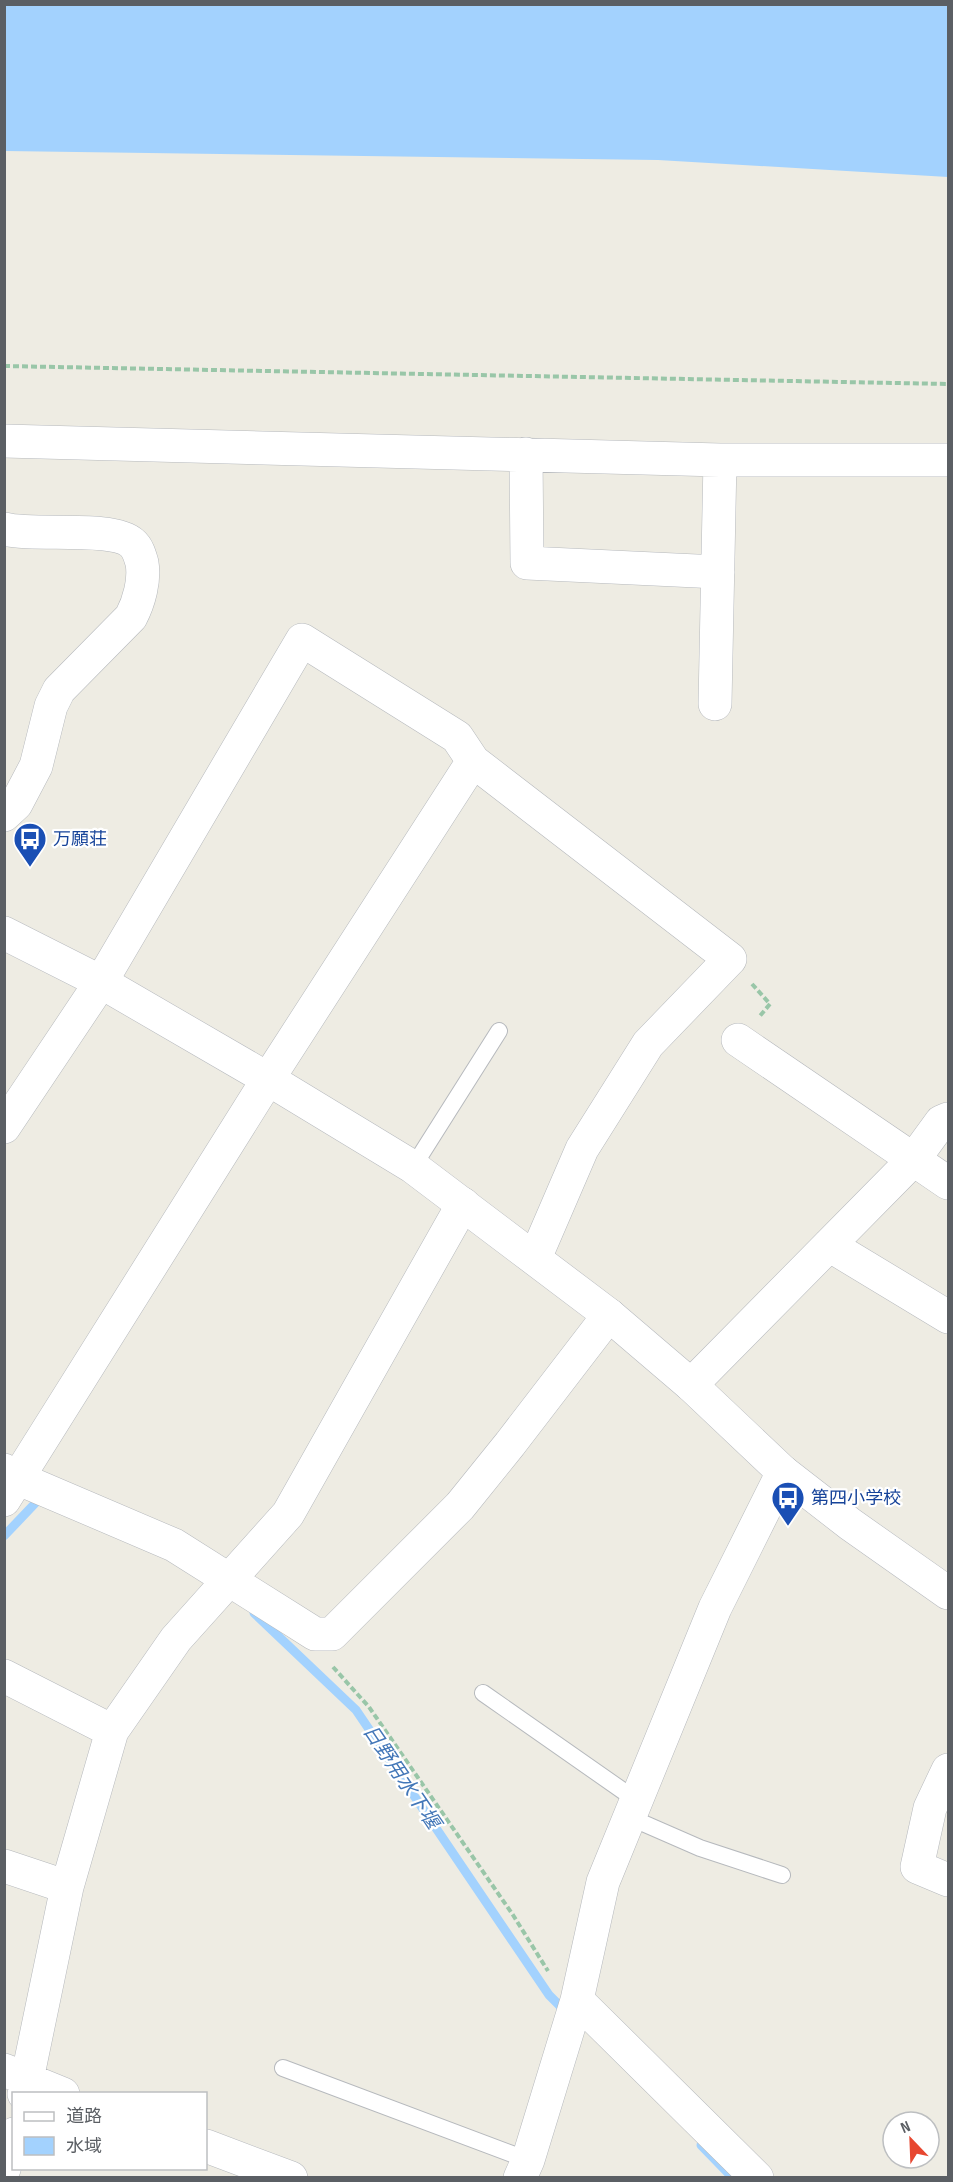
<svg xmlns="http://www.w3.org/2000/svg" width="953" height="2182" font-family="'Sofia Sans Condensed','Noto Sans JP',sans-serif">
<rect width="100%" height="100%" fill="#eeece3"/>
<!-- water -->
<path fill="#a3d2fe" d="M5 4 948 5V177L658 160 5 151Z"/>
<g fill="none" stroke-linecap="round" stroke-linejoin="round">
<!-- stream -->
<path stroke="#a3d2fe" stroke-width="9" d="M4 1536 43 1495
M254 1613 356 1710 549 1995 567 2013
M701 2145 733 2178"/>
<!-- lane casing -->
<g stroke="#b6b9bd" stroke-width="18">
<path id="lane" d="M413 1167 499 1031
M483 1693 636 1800
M629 1817 700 1848 782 1875
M283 2068 528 2160"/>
</g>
<!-- street casing -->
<g stroke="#b6b9bd" stroke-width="34">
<path id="street" d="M4 441 720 460H948
M526 454 527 563 718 572
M4 529C33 537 113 525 132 543 138 548 140 556 142 563 145 580 139 602 131 617L59 690 51 706 36 766 16 804 4 815
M715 704 720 460
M738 1040 948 1183
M4 1127 101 982 302 640 457 737 473 761 730 959 648 1044 582 1149 535 1258
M829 1245 948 1317
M691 1385 914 1159 941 1122 948 1119
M4 1470 17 1478 174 1545 315 1634H332L460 1506 510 1444 609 1315
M4 1500 268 1079 473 761
M4 1676 112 1731
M948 1770 930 1808 917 1867 948 1880
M4 1866 67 1887
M577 2000 757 2178
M4 2070 63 2094
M24 2094 67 1887 112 1731 176 1639 288 1514 463 1204
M206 2146 291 2178
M4 2169 14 2134
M520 2178 528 2160 577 2000 603 1882 715 1608 783 1472"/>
</g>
<!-- secondary casing -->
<g stroke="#b7babf" stroke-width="34">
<path id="secondary" d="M4 933 101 982 268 1079 413 1167 609 1315 691 1385 783 1472 850 1524 948 1593"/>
</g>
<!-- path -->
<path stroke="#99c6a8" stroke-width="4" stroke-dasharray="6 3" stroke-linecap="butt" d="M4 366 948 384
M752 984 770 1004 759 1017
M333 1667 369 1707 513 1915 548 1971"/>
<!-- lane -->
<use href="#lane" stroke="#fff" stroke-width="16"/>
<!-- street -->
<use href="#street" stroke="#fff" stroke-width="33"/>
<!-- secondary -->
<use href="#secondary" stroke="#fff" stroke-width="33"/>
</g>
<!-- icons -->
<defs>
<g id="bus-pin" transform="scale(1.725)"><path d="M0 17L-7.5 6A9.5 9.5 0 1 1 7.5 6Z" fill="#1a4fb4" stroke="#fff"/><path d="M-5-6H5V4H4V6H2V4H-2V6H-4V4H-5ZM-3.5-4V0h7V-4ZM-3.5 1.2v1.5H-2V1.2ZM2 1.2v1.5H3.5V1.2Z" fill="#fff"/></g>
</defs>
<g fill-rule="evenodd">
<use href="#bus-pin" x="30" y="839"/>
<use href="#bus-pin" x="788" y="1498"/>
</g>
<g text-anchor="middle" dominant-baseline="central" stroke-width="4.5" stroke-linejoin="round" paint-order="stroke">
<!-- transit labels -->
<g font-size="18" fill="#164399" stroke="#fff" text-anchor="start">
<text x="53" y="839">万願荘</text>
<text x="811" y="1498">第四小学校</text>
</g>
<!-- water labels -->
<g font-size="20" font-style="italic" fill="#4377b8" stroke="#fff">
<text transform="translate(401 1777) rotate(56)">日野用水下堰</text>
</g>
</g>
<!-- border -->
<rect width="953" height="2182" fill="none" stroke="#5b5f64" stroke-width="12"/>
<!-- legend -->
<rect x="12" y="2092" width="195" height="78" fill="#ffffff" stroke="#bdbfc1" stroke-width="1.5"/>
<rect x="24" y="2112" width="30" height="9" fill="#ffffff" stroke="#bdbfc1" stroke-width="1.5"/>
<text x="66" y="2122" font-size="18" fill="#5b5f64">道路</text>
<rect x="24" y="2137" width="30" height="18" fill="#a3d2fe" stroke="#bdbfc1" stroke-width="1.5"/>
<text x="66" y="2152" font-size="18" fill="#5b5f64">水域</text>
<!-- north arrow -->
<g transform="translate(911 2140) rotate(337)"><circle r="28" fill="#ffffff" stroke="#bdbfc1" stroke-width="1.5"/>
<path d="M0-4.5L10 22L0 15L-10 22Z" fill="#e74730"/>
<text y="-9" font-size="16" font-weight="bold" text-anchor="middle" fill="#5b5f64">N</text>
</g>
</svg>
